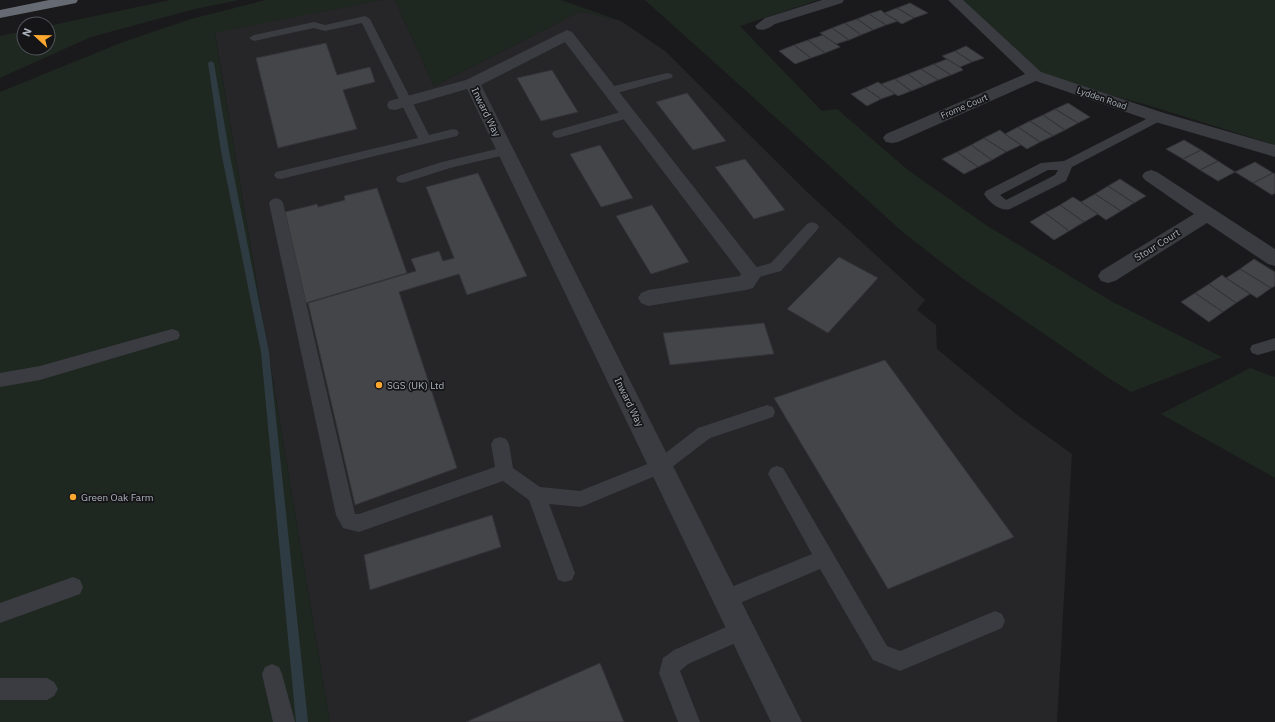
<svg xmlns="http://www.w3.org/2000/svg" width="1275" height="722" font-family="'IBM Plex Sans',sans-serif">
<rect width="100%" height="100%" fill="#1a1a1c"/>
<!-- built -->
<path fill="#262629" d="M382 0H395L434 86 581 11 621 21 665 51 806 191 925 300 917 310 936 325 937 349 1016 414 1072 454 1057 722H330L215 32Z"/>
<!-- green -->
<path fill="#1f2820" d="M170 0H239L195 9 91 37 0 78V36L24 31V48H48V26Z
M266 0H382L215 33 330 722H0V92L123 42 191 19Z
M395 0H561L621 21 581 11 434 86Z
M645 0H818L740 26 822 111 837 109 908 170 986 225 1111 301 1222 357 1131 392 1110 379 962 278 905 234Z
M961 0H1275V145L1144 104 1061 82 1038 72Z
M1250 368 1275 377V478L1161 414Z"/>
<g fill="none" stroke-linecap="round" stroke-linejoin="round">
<!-- stream -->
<path fill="#2e3b42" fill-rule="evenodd" d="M211 61 214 63 229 151 269 352 308 722H296L261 352 221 151 208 63Z"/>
</g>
<!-- building -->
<path fill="#444549" stroke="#343438" d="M910 3 928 13 914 18 897 8Z
M897 8 914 18 902 24 884 13Z
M881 10 884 13 898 21 886 25 869 14Z
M869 14 886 25 873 30 857 19Z
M857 19 873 30 861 35 845 23Z
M845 23 861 35 849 40 832 28Z
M832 28 849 40 836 44 820 33Z
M823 35 836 44 840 47 825 53 808 40Z
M808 40 825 53 811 58 794 45Z
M326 43 337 75 370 67 375 82 343 90 357 129 278 148 256 58Z
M794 45 811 58 795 64 779 51Z
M966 46 984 58 972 62 955 51Z
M955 51 972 62 960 67 942 56Z
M947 59 960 67 963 70 951 75 934 64Z
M934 64 951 75 938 80 921 69Z
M921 69 938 80 924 86 908 74Z
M552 70 578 112 541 121 517 78Z
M908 74 924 86 911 91 895 79Z
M895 79 911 91 898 96 881 84Z
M878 82 881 84 895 94 881 99 865 88Z
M865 88 881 99 867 106 851 94Z
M687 93 726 141 693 150 656 102Z
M1068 103 1090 117 1078 123 1055 109Z
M1055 109 1078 123 1065 130 1043 115Z
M1043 115 1065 130 1053 136 1030 121Z
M1030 121 1053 136 1040 142 1018 127Z
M1018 127 1040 142 1027 149 1005 134Z
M1000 130 1005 134 1021 145 1006 152 984 138Z
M984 138 1006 152 992 160 971 145Z
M1184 140 1201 150 1183 159 1166 149Z
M600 145 633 198 601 207 570 154Z
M971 145 992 160 978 167 957 152Z
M1201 150 1218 161 1200 170 1183 159Z
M957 152 978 167 964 174 942 159Z
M745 159 785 210 754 219 715 167Z
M1218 161 1235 172 1218 181 1200 170Z
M1255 162 1273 173 1253 183 1235 172Z
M478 173 527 276 467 295 459 274 399 292 457 468 355 505 308 303 416 271 411 259 439 251 443 261 454 258 426 187Z
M1273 173 1275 174V193L1272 195 1253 183Z
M1120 179 1146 196 1134 203 1108 186Z
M1108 186 1134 203 1121 211 1095 194Z
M377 188 407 273 306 303 285 212 317 204 318 207 345 200 344 196Z
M1095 194 1121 211 1106 220 1081 202Z
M1073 197 1081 202 1098 214 1084 222 1060 205Z
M652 205 689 262 651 274 616 216Z
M1060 205 1084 222 1069 231 1045 213Z
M1045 213 1069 231 1054 240 1030 222Z
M839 257 878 278 828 333 787 309Z
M1254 259 1275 272V286L1271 288 1240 269Z
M1240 269 1271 288 1257 298 1226 278Z
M1222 275 1226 278 1250 294 1236 303 1209 284Z
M1209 284 1236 303 1223 312 1195 293Z
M1195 293 1223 312 1209 322 1181 302Z
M764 323 774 354 670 365 663 333Z
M885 360 1014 537 888 589 774 398Z
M492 515 501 547 370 590 364 555Z
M600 663 624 722H466Z"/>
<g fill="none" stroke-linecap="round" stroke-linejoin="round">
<!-- lane -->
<path fill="#3a3c42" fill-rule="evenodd" d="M365 16 370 19 429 135 453 129 457 130 459 133 457 136 281 179 276 178 274 175 276 172 418 138 362 23 325 31 314 28 254 41 249 38 254 35 314 22 325 25Z
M667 73 671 74 673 76 671 78 610 95 606 94 604 91 606 88Z
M628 110 632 111 634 114 632 117 558 138 554 137 552 134 554 131Z
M1158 113 1162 114 1164 117 1162 120 1072 167 1066 181 1010 209C1000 212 989 202 984 194L986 191 1041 163 1064 161ZM1048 170H1058L1055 175 1006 200 1000 195Z
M505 147 509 148 511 151 509 154 450 168 403 183 398 182 396 179 398 176 442 162Z
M276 198 281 200 283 203 355 514H359L495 467 491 444 494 439 500 437 506 439 509 444 513 468 540 487 580 491 655 461 698 428 767 405 773 407 775 412 773 417 710 438 667 471 586 505 580 507 549 504 575 573 572 580 565 582 558 580 529 500 503 481 359 532 343 528 336 515 269 203 271 200Z
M812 222 817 224 819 227 817 230 781 271 752 279 747 278 745 274 747 270 771 263 807 224Z
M172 329 178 331 180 335 178 339 40 380 0 387V373L40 366Z
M1275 338V350L1258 355 1252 353 1250 349 1252 345Z
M777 466 783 468 887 646 900 651 995 611 1002 614 1005 621 1002 628 900 671 873 660 820 569 726 609 719 606 716 599 719 592 812 554 768 474 771 468Z
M73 577 80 580 83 587 80 594 0 623V603Z
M742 620 749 623 752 630 749 637 688 664 680 671 700 722H678L659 673 663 658 674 650Z
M272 664 279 667 282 674 295 722H273L262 674 265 667Z
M0 678H47L54 682 58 689 54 696 47 700H0Z"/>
<!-- street -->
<path fill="#3a3c42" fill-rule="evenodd" d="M822 0H844L842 3 775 24C769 28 765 31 757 29L755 26 765 18Z
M948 0H963L1041 72 1164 113 1275 145V157L1152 121 1036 81 898 142 892 143 886 142 883 138 886 134 1025 74Z
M567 30 572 32 762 274 753 288 746 290 648 306 641 303 638 298 641 293 648 290 740 276 741 274 565 42 481 85 802 722H771L467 89 395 110 389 109 387 105 389 101 466 80Z
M1151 170 1157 172 1275 249V266L1268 264 1207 223 1115 281 1108 283 1101 281 1098 276 1101 271 1194 214 1145 180 1142 176 1145 172Z"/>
<!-- highway -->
<path fill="#666b73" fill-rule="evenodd" d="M49 0H78L76 3 71 4 0 18V10Z"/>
</g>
<!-- markers -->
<g fill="#fea830" stroke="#151517" stroke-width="1.5">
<circle cx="379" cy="385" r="4"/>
<circle cx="73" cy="497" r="4"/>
</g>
<g text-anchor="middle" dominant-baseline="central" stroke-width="3.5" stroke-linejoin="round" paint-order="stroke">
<!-- far-street labels -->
<g font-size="9" fill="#abb2bd" stroke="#151517">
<text transform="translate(1102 98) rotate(19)">Lydden Road</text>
<text transform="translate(964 106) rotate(-23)">Frome Court</text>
</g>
<!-- street labels -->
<g font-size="10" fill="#abb2bd" stroke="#151517">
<text transform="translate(486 112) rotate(64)">Inward Way</text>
<text transform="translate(1157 245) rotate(-32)">Stour Court</text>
<text transform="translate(629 402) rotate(64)">Inward Way</text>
</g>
<!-- poi labels -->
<g font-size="10" fill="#abb2bd" stroke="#151517" text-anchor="start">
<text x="387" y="385">SGS (UK) Ltd</text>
<text x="81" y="497">Green Oak Farm</text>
</g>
</g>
<!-- north arrow -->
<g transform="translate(36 36) rotate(292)"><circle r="19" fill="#151517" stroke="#515459"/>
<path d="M0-3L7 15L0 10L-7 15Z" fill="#fea830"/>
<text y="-6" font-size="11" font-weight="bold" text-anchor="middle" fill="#abb2bd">N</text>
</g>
</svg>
